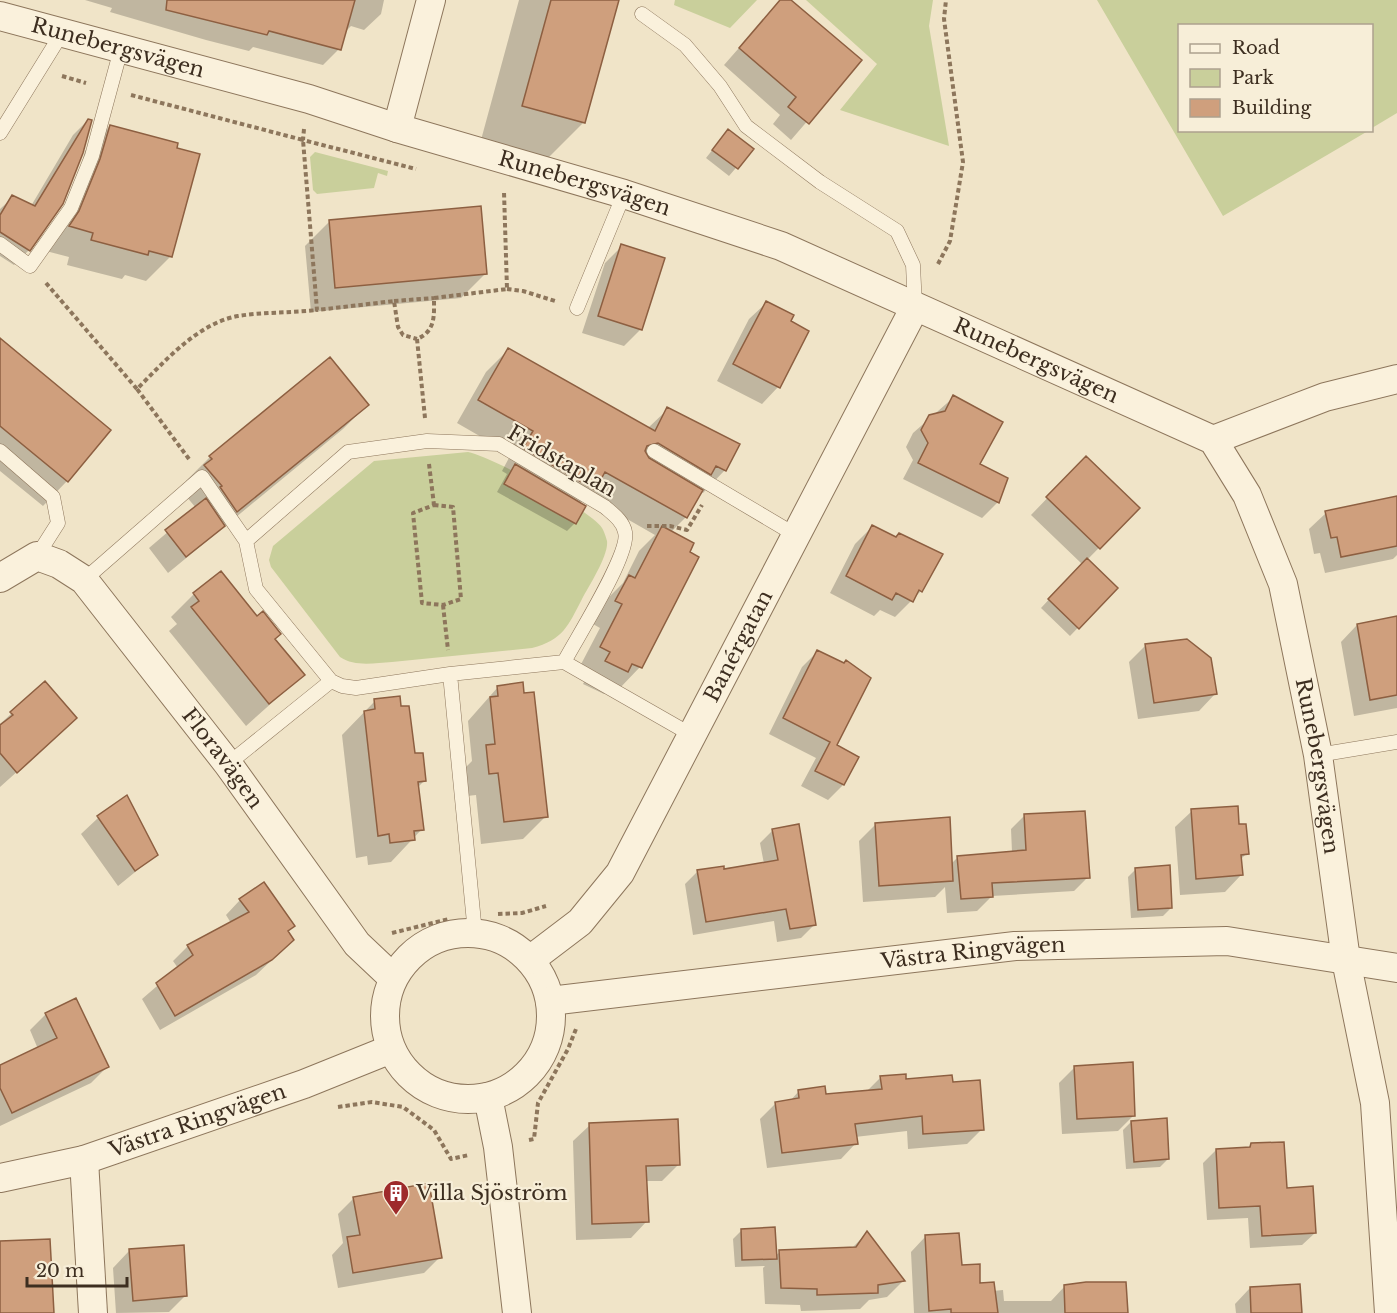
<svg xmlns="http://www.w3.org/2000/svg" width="1397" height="1313" font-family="'Libre Baskerville',serif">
<rect width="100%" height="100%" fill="#f0e4c8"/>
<!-- green -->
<path fill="#c9cf9b" d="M675 0H757L730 28 674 5Z
M806 0H933L929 26 949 146 840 110 877 64Z
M1097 0H1397V113L1372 128V26H1180V130L1368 131 1223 216Z
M315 152 388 171 387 176 378 173 374 188 317 194 313 190 310 157Z
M468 452C490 456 591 510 602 528 604 531 606 537 607 541 609 555 589 586 582 599 568 626 563 640 532 648L392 662C374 663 355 667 340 657L271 567 269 560 273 546 374 461Z"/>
<!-- shadow -->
<path fill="#0003" d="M85 0H384L381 14 364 30 351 26 344 33 339 49 323 65 253 47 249 51 206 40 110 12 112 8Z
M519 0H618L584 122 539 167 478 151Z
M781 0H789L860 60 791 140 773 124 780 115 724 65Z
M88 120 29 250 14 265 0 256V209L13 197 31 206 73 135Z
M110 126 171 256 146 281 125 275 122 279 67 265 69 257 46 251 76 186 85 151Z
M721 139 752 149 729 176 706 158Z
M330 221 485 274 461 298 311 312 305 246Z
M622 246 663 259 640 330 624 346 582 333 605 263Z
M766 303 778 387 762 404 717 381 749 319Z
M0 340 67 481 43 506 0 471Z
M508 350 648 428 668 409 725 470 703 493 700 491 686 517 670 533 687 553 697 557 640 667 618 690 611 687 604 694 583 684 588 675 578 670 600 628 593 624 606 600 623 583 639 551 655 535 587 496 579 504 575 523 567 531 497 492 507 474 502 471 511 454 457 423 486 372Z
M954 397 978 465 998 502 982 518 903 479 913 460 906 447 913 433Z
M367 405 343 429 168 573 149 548 196 508 181 490 188 484 186 481 210 457Z
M1086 458 1138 508 1087 560 1116 588 1070 636 1041 608 1082 564 1031 515Z
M1397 497V555L1393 559 1325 573 1320 553 1314 554 1309 529 1326 513Z
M872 527 921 591 895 617 880 610 874 616 830 593 855 544Z
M194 594 273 639 303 675 246 726 169 631 177 624 171 617Z
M1397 618V708L1354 716 1341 642 1357 625Z
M1146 645 1215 694 1199 711 1138 719 1129 662Z
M817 652 835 746 857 757 843 785 828 800 801 786 816 758 769 734 802 667Z
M45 683 58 735 0 787V724Z
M498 687 546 816 523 839 481 844 476 795 467 796 464 769 472 761 468 721Z
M375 701 414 755 424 781 417 788 422 829 391 862 368 865 367 856 356 858 342 735Z
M126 798 156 855 118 886 81 834 98 818Z
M1192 811 1238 826 1247 853 1240 860 1241 875 1225 892 1180 895 1175 827Z
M1025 815 1088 877 1074 891 992 896 977 911 947 913 945 887 935 897 863 902 859 841 875 825 951 864 958 857 1012 852 1011 829Z
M773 830 814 925 801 938 777 942 774 921 693 935 685 884 698 871 764 864 760 843Z
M1136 869 1171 908 1163 916 1131 918 1128 877Z
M240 900 287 932 277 955 256 975 160 1030 142 999 178 968 173 961 188 946 231 923 226 915Z
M46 1014 107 1067 91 1083 0 1126V1067L38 1049 30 1030Z
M1075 1067 1134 1115 1118 1131 1062 1134 1059 1083Z
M881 1077 952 1084 982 1129 967 1144 908 1149 907 1131 855 1137 856 1143 841 1159 767 1168 760 1119 776 1103 790 1101 799 1091 825 1095 866 1092Z
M1131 1122 1168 1159 1160 1167 1126 1169 1123 1130Z
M590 1125 679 1164 662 1181H645L647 1221 631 1238 576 1240 573 1141Z
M1251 1145 1315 1233 1302 1245 1250 1248 1248 1218 1207 1220 1203 1163 1216 1150 1247 1149Z
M354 1198 440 1257 424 1273 338 1288 332 1255 343 1243 338 1214Z
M741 1231 775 1256 780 1252 851 1249 867 1233 903 1281 887 1297 869 1300 860 1309 801 1311 800 1305 765 1304 763 1268 765 1266 735 1267 733 1239Z
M925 1237 979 1285 993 1291 1003 1290 1004 1301H1051L1065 1286 1126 1313H914L911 1252Z
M129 1251 186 1295 169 1312 116 1313 113 1268Z
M1250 1288 1300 1313H1236L1235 1304Z"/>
<!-- building -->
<path fill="#cf9f7d" stroke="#8d5f41" stroke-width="1.5" d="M167 0H355L341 50 269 31 267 35 166 10Z
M551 0H619L585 123 522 106Z
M780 0H791L862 60 809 124 788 107 796 97 739 48Z
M88 119 92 120 83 153 63 204 30 251 0 232V215L12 195 35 206Z
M110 125 178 143 177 148 200 154 172 257 149 251 148 255 91 240 93 233 69 226 79 211 100 159Z
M728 129 754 149 738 169 712 150Z
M481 206 487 274 335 288 329 220Z
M621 244 665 258 642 330 598 316Z
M766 301 794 315 791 321 809 331 780 388 733 364Z
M0 338 111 430 68 482 0 426Z
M508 348 655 431 667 407 740 444 726 471 716 466 711 475 658 443 647 446 645 451 649 458 703 490 687 518 605 472 595 490 523 448 533 431 478 400Z
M330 357 369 405 237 512 220 487 222 486 204 465 212 459 209 456Z
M953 395 1003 422 980 464 1008 478 999 503 918 463 928 443 921 430 929 415 945 411Z
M1086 456 1140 508 1100 549 1046 497Z
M515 464 586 506 576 524 504 484Z
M1397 496V546L1341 557 1337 537 1331 538 1325 511Z
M206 498 225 526 186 557 165 530Z
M872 525 896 537 899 533 943 554 922 592 919 590 913 602 896 593 892 600 846 576Z
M662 526 694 543 690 552 699 557 642 668 632 664 628 672 605 661 610 652 600 647 622 604 615 601 629 575 635 578Z
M1087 558 1118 588 1079 629 1048 599Z
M221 571 257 616 263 611 281 634 275 639 305 675 269 704 191 607 199 601 193 593Z
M1397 616V695L1370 700 1357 624Z
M1187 639 1211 658 1217 694 1154 703 1145 644Z
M817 650 844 663 846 660 871 678 837 745 859 757 844 785 815 771 830 742 783 718Z
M45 681 77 718 17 773 0 753V725L13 715 10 712Z
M523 682 524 693 534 692 548 817 504 822 498 773 489 774 486 745 495 744 490 697 498 696 497 686Z
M400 696 401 706H409L415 753H423L426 781 418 782 424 830 414 831 415 840 390 843 389 834 378 836 364 711 375 709 374 699Z
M127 795 158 855 135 871 97 816Z
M1238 806 1239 824H1246L1249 854 1241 855 1243 875 1196 879 1191 809Z
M1085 811 1090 878 992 883 993 897 961 899 957 856 1026 850 1024 814Z
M950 817 953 881 879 886 875 823Z
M799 824 816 925 790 929 786 909 706 922 697 870 724 866V869L778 860 772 829Z
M1170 865 1172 908 1138 910 1135 868Z
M264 882 295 926 288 931 294 940 272 960 175 1016 156 983 193 955 187 945 249 912 239 899Z
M76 998 109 1067 12 1113 0 1088V1065L57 1038 45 1013Z
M1133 1062 1135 1116 1077 1119 1074 1066Z
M906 1074V1079L952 1075 953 1082 980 1080 984 1130 923 1134 922 1116 855 1124 858 1144 782 1153 775 1102 799 1098 798 1090 825 1086 826 1094 882 1089 880 1076Z
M1167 1118 1169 1159 1134 1162 1131 1121Z
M678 1119 680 1165 646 1166 649 1222 592 1224 589 1123Z
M1284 1142 1287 1188 1313 1186 1316 1233 1262 1236 1260 1206 1219 1208 1216 1149 1250 1147 1251 1143Z
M429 1183 442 1258 353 1273 347 1237 360 1235 353 1197Z
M775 1227 777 1259 742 1260 741 1229Z
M867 1231 905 1281 878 1285V1293L817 1295V1289L781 1288 779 1250 856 1247Z
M959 1233 962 1265 980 1264V1283L994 1282 998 1313H951V1309L929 1311 925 1235Z
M50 1239 54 1313H0V1241Z
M184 1245 187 1296 133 1301 129 1249Z
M1086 1282H1126L1128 1313H1065L1064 1285Z
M1300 1284 1302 1313H1251L1250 1287Z"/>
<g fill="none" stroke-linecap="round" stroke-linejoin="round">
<!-- lane casing -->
<g stroke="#8d765c" stroke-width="15">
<path id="lane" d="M642 14 685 45 720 86 746 126 820 182 897 231 913 265 915 307
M0 133 62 33
M0 244 30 266 71 208 92 156 121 49
M577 308 624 194
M427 441 499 444 605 507C613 514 623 521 625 532 631 553 576 639 564 662L450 674 356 688 342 686 331 681 256 589 246 541 348 452Z
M0 451 53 497 58 523 37 556
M654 451 794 534
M84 580 202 477 246 541
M564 662 690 734
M450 674 475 933
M1318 755 1397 742
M228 764 331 681"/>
</g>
<!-- street casing -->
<g stroke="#8d765c" stroke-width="30">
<g id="street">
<path id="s1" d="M0 16 309 99 397 128 624 194 781 246 1213 440 1247 495 1283 584 1318 755 1346 960 1375 1103 1389 1313"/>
<path d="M397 128 431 0"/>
<path d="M1213 440 1325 397 1397 379"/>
<path id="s2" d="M0 578 37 556 59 564 84 580 228 764 357 944 393 978"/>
<circle cx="468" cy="1016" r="83"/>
<path id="s3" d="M530 960 580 922 620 873 915 307"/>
<path id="s4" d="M550 1001 1015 946 1227 941 1397 968"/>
<path d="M488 1097 498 1147 517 1313"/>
<path d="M84 1160 93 1313"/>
<path id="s5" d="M0 1178 84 1160 304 1084 391 1049"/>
</g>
</g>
<!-- path -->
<path stroke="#8d765c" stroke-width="4" stroke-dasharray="4.5 3" stroke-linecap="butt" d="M62 76 86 83
M131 95 303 140 317 310 394 301 398 327 403 335 417 339
M304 129 303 140 416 169
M938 264 950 241 963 162 944 19 946 0
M46 283 137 389
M507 289 523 291 555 301
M394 301 434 298
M425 418 417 339C436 331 434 315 434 298L507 289 504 192
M189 459 137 389C164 362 198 323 238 316 263 312 291 313 317 310
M429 464 434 505
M434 505 453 507 461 599 443 605 422 603 413 513Z
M647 526H670L687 530 702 505
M443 605 448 650
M498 914 522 913 546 906
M392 933 449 919
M338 1107 372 1102 403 1107 434 1130 451 1159 469 1155
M529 1140 534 1139 538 1103 568 1049 576 1029"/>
<!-- lane -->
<use href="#lane" stroke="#faf1dc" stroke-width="14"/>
<!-- street -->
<use href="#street" stroke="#faf1dc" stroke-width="28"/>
</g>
<!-- icons -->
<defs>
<g id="building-pin" transform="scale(1.35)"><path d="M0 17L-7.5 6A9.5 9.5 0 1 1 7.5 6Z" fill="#9e2a2b" stroke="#f7eed8"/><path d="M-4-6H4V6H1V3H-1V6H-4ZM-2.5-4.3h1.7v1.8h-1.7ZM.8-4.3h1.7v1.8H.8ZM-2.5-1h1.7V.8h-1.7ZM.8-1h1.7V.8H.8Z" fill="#fff"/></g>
</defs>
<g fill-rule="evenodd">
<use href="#building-pin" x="396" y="1193"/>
</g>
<g text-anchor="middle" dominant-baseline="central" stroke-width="4.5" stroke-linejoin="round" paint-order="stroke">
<!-- street labels -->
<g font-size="21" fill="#3d2e20" stroke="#f7eed8">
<text stroke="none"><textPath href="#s1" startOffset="122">Runebergsvägen</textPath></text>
<text stroke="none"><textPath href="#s1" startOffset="608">Runebergsvägen</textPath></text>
<text stroke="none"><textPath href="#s1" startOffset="1094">Runebergsvägen</textPath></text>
<text transform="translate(562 461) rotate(30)">Fridstaplan</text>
<text stroke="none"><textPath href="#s3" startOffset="382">Banérgatan</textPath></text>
<text stroke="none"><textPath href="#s2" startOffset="322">Floravägen</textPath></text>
<text stroke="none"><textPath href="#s1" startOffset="1634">Runebergsvägen</textPath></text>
<text stroke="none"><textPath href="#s4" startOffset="426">Västra Ringvägen</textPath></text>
<text stroke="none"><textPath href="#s5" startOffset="206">Västra Ringvägen</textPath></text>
</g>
<!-- poi labels -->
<g font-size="21" fill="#3d2e20" stroke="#f7eed8" text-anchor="start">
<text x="416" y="1193">Villa Sjöström</text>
</g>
</g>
<!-- legend -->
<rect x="1178" y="24" width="195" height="108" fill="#f7eed8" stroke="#ada18e" stroke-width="1.5"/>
<rect x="1190" y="44" width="30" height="9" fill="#faf1dc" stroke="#ada18e" stroke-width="1.5"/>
<text x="1232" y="54" font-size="18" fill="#3d2e20">Road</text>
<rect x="1190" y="69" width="30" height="18" fill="#c9cf9b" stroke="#ada18e" stroke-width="1.5"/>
<text x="1232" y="84" font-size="18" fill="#3d2e20">Park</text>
<rect x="1190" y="99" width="30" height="18" fill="#cf9f7d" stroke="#ada18e" stroke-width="1.5"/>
<text x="1232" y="114" font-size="18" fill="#3d2e20">Building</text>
<!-- scale -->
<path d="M27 1277v9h100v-9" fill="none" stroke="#3d2e20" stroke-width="3"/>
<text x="36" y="1277" font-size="18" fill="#3d2e20" stroke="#f7eed8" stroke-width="4.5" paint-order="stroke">20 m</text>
</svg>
